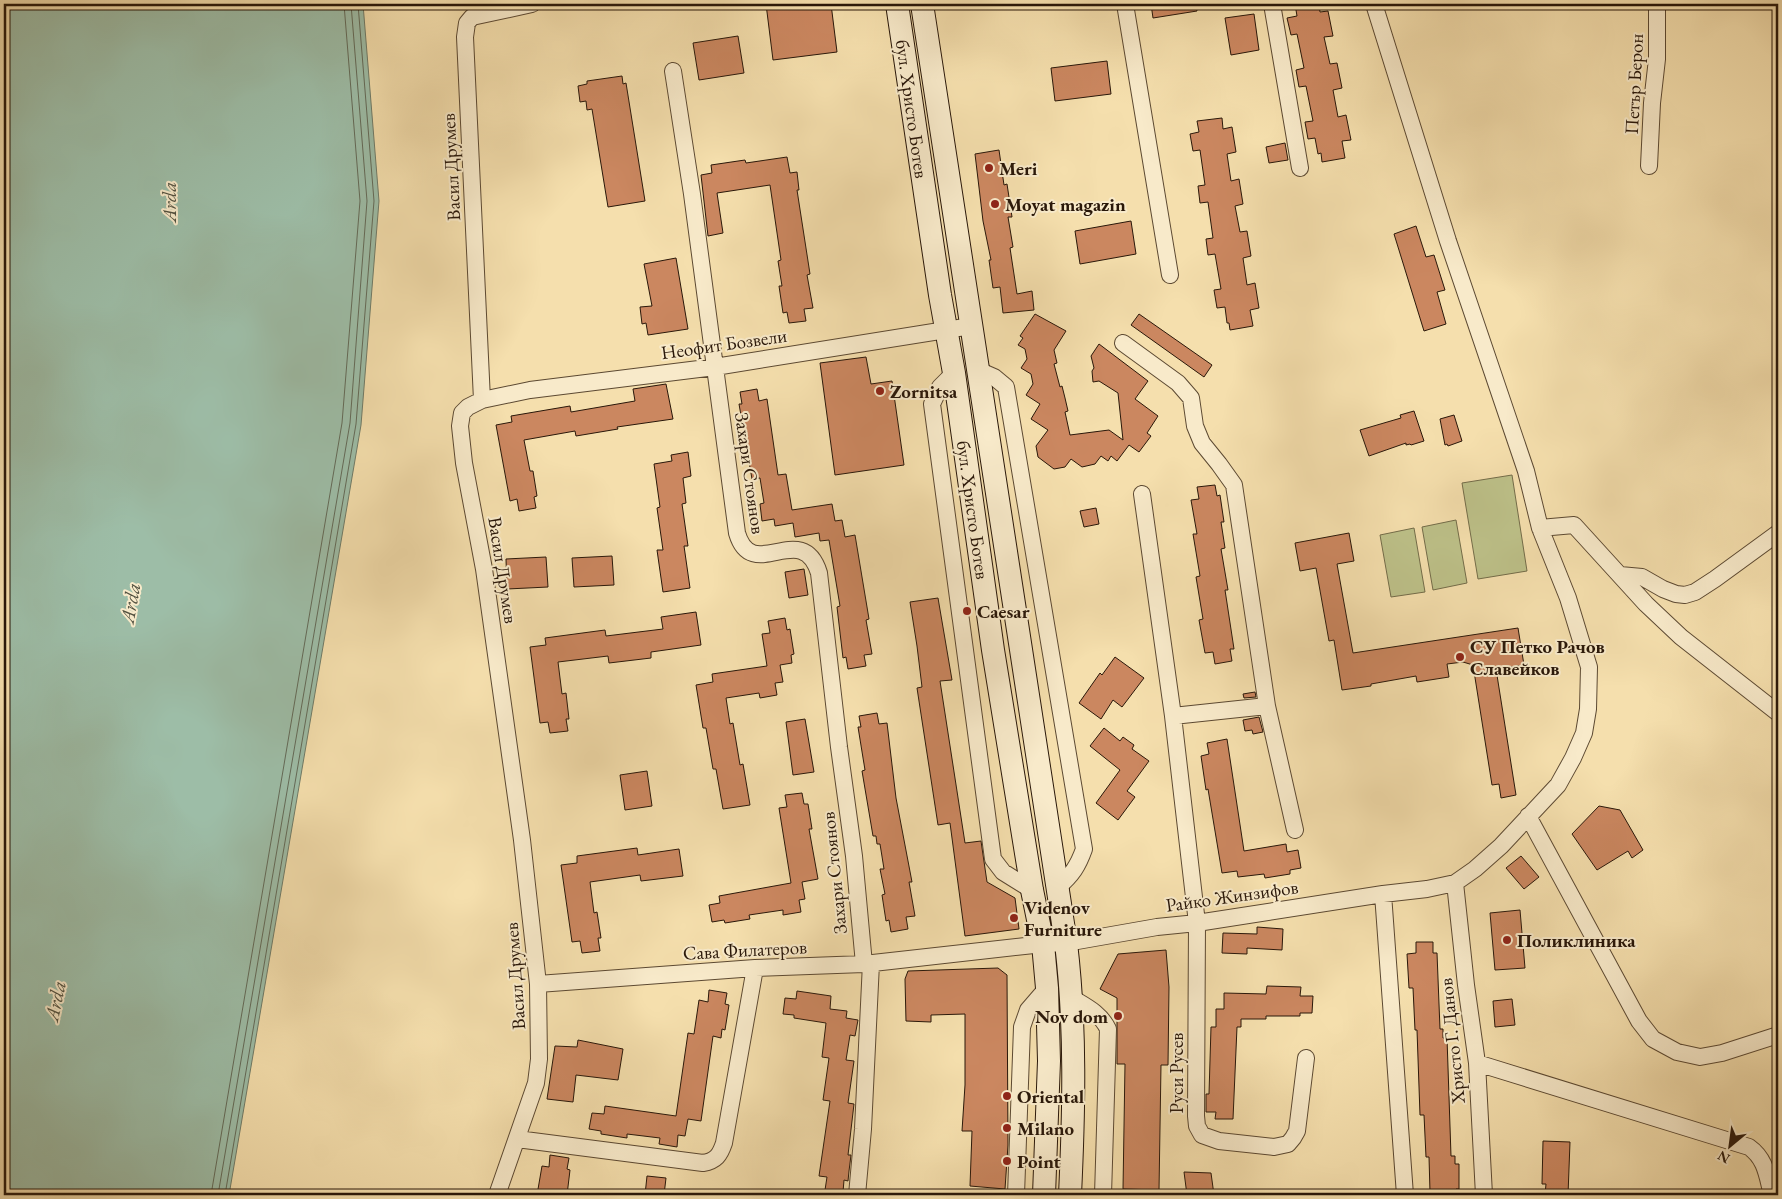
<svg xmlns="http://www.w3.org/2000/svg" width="1782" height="1199" font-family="'EB Garamond',serif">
<rect width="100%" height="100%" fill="#f5dfad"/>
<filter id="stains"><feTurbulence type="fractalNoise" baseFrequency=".004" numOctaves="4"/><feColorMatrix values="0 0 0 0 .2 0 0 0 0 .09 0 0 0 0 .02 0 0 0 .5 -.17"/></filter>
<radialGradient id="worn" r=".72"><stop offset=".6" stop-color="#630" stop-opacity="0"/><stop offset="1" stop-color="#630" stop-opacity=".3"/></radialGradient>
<!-- green -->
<path fill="#bdc189" stroke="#736c49" d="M1512 475 1527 571 1478 579 1462 483Z
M1456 520 1467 583 1433 590 1422 527Z
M1414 528 1425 592 1391 597 1380 535Z"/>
<!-- water -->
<path fill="#9dbda7" stroke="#6f7b68" d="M4 4H363L379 201 361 425 229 1195H4Z"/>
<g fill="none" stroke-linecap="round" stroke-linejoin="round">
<!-- shore -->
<path stroke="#636a58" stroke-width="1" d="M211 1195 342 423 360 201 344 4
M218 1195 350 423 367 201 351 4
M225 1195 356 424 374 201 358 4"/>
</g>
<!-- building -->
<path fill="#cb8760" stroke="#291709" d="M766 4H831L837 52 773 60Z
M1151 4H1196L1197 11 1153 18Z
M1295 4H1319L1320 12 1328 11 1333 36 1324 37 1330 64 1337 63 1342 88 1333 90 1338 117 1346 115 1351 140 1342 141 1345 158 1322 162 1321 153 1318 154 1315 138 1308 139 1305 122 1313 121 1306 86 1299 87 1296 70 1304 68 1297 34 1291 35 1287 18 1297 16Z
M1254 14 1259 50 1231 55 1225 18Z
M738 36 744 73 699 80 693 43Z
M1107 61 1111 94 1055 101 1051 68Z
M622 76 623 84 626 83 645 201 608 207 592 109 587 110 586 101 580 102 578 86 587 84V81Z
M1222 118 1223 129 1232 127 1236 152 1227 154 1231 181 1239 179 1243 204 1235 206 1240 232 1247 231 1251 256 1243 258 1247 285 1255 283 1259 308 1250 310 1253 326 1230 330 1229 323H1227L1225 307 1217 308 1214 290 1221 289 1215 254 1208 255 1206 239 1213 238 1208 202 1200 203 1198 186 1205 185 1200 150 1193 151 1190 134 1199 132 1197 121Z
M1285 143 1288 160 1269 163 1266 147Z
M999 150 1004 185 1007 184 1012 217H1008L1013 247 1010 248 1017 294 1032 291 1034 310 1003 313 1000 287 993 288 989 260H991L983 221 975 154Z
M787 157 790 173 797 172 799 190H797L810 274 807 275 813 308 804 309 806 321 789 323 787 312 783 313 779 286H782L778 261 781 260 770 185 717 193 723 233 708 236 701 175 712 173 711 165 745 160 746 163Z
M1131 221 1136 254 1080 264 1075 231Z
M1416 226 1426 257 1434 255 1445 290 1437 292 1446 324 1424 331 1394 234Z
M676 258 688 329 648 335 646 323 642 324 640 307 652 306 644 264Z
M1035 314 1066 331 1054 350 1057 363 1054 364 1060 387 1062 386 1065 398 1068 411 1065 412 1070 435 1109 430 1123 440 1118 393 1099 381 1093 382 1092 371 1094 368 1091 356 1099 344 1148 381 1135 399 1158 416 1147 433 1151 436 1139 452 1129 445 1117 461 1111 456 1108 461 1101 456 1095 464 1082 467 1071 459 1065 467 1054 469 1038 457 1036 446 1048 430 1031 419 1040 404 1026 395 1033 384 1031 374 1021 368 1027 359 1025 349 1018 345 1023 338 1020 336Z
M1139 314 1212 365 1204 377 1131 325Z
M866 357 871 384 892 381 904 465 835 475 820 363Z
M666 384 673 419 617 427 618 429 576 436 575 431 524 440 530 471H533L537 496 534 497 536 508 519 511 517 499 510 501 496 425 512 422 511 416 570 406 571 412 635 401 633 389Z
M757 389 759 401 767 399 778 475 786 474 792 510 832 504 835 521 842 520 845 537 855 535 869 619 866 620 872 654 864 655 866 666 848 669 846 657 843 658 837 607 840 606 829 540 820 541 819 533 795 537 793 523 775 526 774 519 762 521 760 504 764 503 760 478 752 479 739 404H742L740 392Z
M1414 411 1424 441 1411 445 1410 444 1406 445V443L1369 456 1360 430 1401 418 1400 415Z
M1454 415 1462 441 1448 446 1447 444 1445 445 1440 419Z
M688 452 691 476 683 478 686 503 682 504 688 546H684L690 588 663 592 657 550H663L657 508 660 507 654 464 672 461 671 455Z
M1215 485 1217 496 1220 495 1224 522H1221L1225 548 1221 549 1228 590H1225L1234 649H1230L1232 661 1215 664 1213 652 1205 653 1199 620 1203 619 1196 577 1200 576 1193 534H1197L1191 500 1199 499 1197 487Z
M1096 508 1099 524 1084 527 1080 511Z
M1349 533 1354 561 1337 564 1353 653 1518 628 1524 665 1496 669 1516 795 1501 798 1499 784 1492 785 1473 665 1463 662 1447 664 1449 677 1417 682 1416 676 1371 684V686L1342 690 1334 640 1329 641 1316 568 1300 571 1295 543Z
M612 556 614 585 574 587 572 558Z
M546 557 548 587 507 589 506 559Z
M804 569 808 595 789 598 785 572Z
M938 598 952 680 940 681 965 843 981 841 987 882 1015 898 1019 929 965 936 950 823 938 825 917 688 922 687 917 646 910 602Z
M696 612 701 645 651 652V658L609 663 608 656 558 662 562 694 566 693 569 719H566L568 731 550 733 548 722 540 723 530 647 546 645 545 638 605 630 606 636 663 629 661 617Z
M785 618 787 630 790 629 794 654 791 655 792 663 780 665 783 682 775 683 777 695 760 698 759 693 726 698 730 724 733 723 740 765 743 764 750 805 723 809 716 769H713L706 728H703L696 685 713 682 712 674 767 666 762 634 770 633 768 621Z
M1115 657 1144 678 1122 707 1113 700 1101 719 1079 703 1100 673 1102 675Z
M1255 692 1256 697 1244 698 1243 694Z
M877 713 879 724 887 723 896 798 912 882H909L915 916 906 917 908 929 891 932 889 920 886 921 882 895 885 894 880 869H884L880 844H877L876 836H873L862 771 865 770 858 727H861L859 716Z
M1259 717 1263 732 1253 734 1252 730 1245 731 1243 720Z
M805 719 814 772 793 775 786 722Z
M1104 728 1120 741 1123 737 1134 745 1132 749 1149 761 1127 791 1135 797 1118 820 1096 803 1120 770 1090 746Z
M1227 739 1244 851 1286 844 1287 852 1298 850 1301 868 1290 870V874L1265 878 1264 874 1238 877 1237 871 1222 873 1208 789 1206 790 1201 756 1209 754 1207 743Z
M647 771 652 806 625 810 620 775Z
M802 793 804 804H808L812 829H809L818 879 802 882 805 899 799 900 801 912 783 915V910L749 915 750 919 725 923 724 920 712 922 709 905 720 903 719 896 791 883 779 808 787 807 785 795Z
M1599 806 1620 810 1643 850 1632 858 1628 851 1597 870 1572 834Z
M637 848 638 855 679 849 683 876 641 881 640 875 590 882 594 913 597 912 601 938H598L600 951 582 953 580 941 572 942 561 865 577 863V856Z
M1521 856 1539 877 1524 889 1506 868Z
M1520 910 1525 968 1495 970 1490 913Z
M1257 927 1283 929 1282 950 1247 948V954L1222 953 1223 933 1257 934Z
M1416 942H1433V953H1437L1440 1029H1443V1038H1447L1451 1156H1455V1164H1459V1189H1456V1195H1438V1192H1430L1429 1157H1426L1424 1115H1420L1417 1030H1415L1413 988H1409L1407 954 1416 953Z
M1166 950 1169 987 1168 1065H1161L1159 1190 1123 1189 1125 1064H1117V998L1100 989 1118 954Z
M998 968 1007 975 1008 1145 1005 1189 970 1186 972 1131H962L965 1085V1014L931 1015V1022L906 1021 905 979 908 971Z
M1267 986 1301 987 1300 996H1313L1312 1013H1300V1016H1266V1019H1241V1027H1237L1233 1119H1215L1216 1112H1206V1094H1209L1211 1027H1216V1009H1224V993L1266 994Z
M709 990 727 993 725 1004 729 1005 725 1030 722 1029 721 1038 713 1036 701 1121 688 1119 685 1136 678 1135 677 1147 659 1144 660 1138 627 1134V1138L601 1134V1131L589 1129 592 1113 604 1114 605 1106 676 1116 688 1033 694 1034 699 1000 708 1002Z
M797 991 831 996 830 1009 847 1011 846 1018 858 1020 855 1036 850 1035 846 1060 854 1061 848 1103 854 1104 848 1155H851L849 1171 848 1181 844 1180 843 1192 825 1190 827 1177 819 1176 830 1101 823 1100 829 1058 822 1057 826 1023 794 1018V1015L783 1014 785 998 796 999Z
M1512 999 1515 1025 1495 1027 1493 1001Z
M578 1040 623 1049 618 1080 576 1075 573 1102 547 1099 555 1046 577 1047Z
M1543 1141 1570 1142 1568 1195H1545L1546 1184H1542Z
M550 1155 569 1158 567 1169 570 1170 567 1195H537L542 1166 549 1167Z
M1184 1172 1211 1173 1214 1195H1187Z
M647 1176 666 1178 664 1195H645Z"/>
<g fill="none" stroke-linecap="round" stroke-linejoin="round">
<!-- minor casing -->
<g stroke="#5c4932" stroke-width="18">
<path id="minor" d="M1125 4 1170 275
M1272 4 1300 168
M673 71 692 194 737 533C752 585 802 518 819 573L839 747 854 856 864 964
M1649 166 1652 103 1657 59V4
M1123 343 1178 383 1191 398 1195 426 1202 443 1219 464 1234 485 1267 706 1295 830
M978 370 994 377 1006 387 1084 849C1078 866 1072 875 1058 887
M954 373 940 387 932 404 993 859 1003 872 1032 890
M482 400 530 390 715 367 971 326
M1142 494 1173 716 1197 923 1196 1116 1197 1126 1202 1135 1219 1141 1274 1147 1288 1144 1293 1138 1297 1131 1306 1058
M1540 528 1574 525 1646 604 1681 637 1778 713
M1620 575 1642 577 1663 589 1676 594 1685 595 1695 592 1715 579 1778 533
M1173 716 1267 706
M1528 816 1639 1021 1653 1039 1677 1052 1700 1057 1722 1053 1778 1035
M1455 883 1466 985 1477 1063 1484 1195
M1383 894 1405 1195
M538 984 755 968 864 964 1043 944 1066 943 1157 927 1197 923 1383 894 1427 889 1455 883 1475 869 1501 846 1558 785 1573 758 1584 733 1588 709 1589 667 1568 598 1540 528 1526 471 1448 241 1374 4
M1072 998C1087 1007 1100 1013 1108 1029L1103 1195
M1477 1063 1749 1147C1766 1159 1767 1176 1772 1195
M517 1139 703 1163C716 1161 720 1155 724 1143L755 968
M497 1195 536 1083 539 1059 538 984 522 840 484 569 464 463 460 426 462 413 468 407 482 400 465 37 467 23 472 17 532 4
M857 1195 863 1129 871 963
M1016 1195 1022 1027 1028 1010 1047 988"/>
</g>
<!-- secondary casing -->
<g stroke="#291709" stroke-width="24">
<path id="secondary" d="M897 4 940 295 954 373 993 650 1032 890 1043 944 1047 988 1049 1061 1044 1195
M922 4 1066 943C1076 1027 1074 1111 1070 1195"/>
</g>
<!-- minor -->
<use href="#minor" stroke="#f8eaca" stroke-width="16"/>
<!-- secondary -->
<use href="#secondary" stroke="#f8eaca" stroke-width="22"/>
</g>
<!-- markers -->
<g fill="#8f2418" stroke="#f8eaca" stroke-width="2">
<circle cx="989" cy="168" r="5"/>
<circle cx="995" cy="204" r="5"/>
<circle cx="880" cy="391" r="5"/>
<circle cx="967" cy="611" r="5"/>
<circle cx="1460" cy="657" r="5"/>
<circle cx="1014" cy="918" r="5"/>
<circle cx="1507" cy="940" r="5"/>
<circle cx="1118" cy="1016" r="5"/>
<circle cx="1007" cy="1096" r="5"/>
<circle cx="1007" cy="1128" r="5"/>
<circle cx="1007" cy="1161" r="5"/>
</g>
<g text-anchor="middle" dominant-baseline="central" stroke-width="4" stroke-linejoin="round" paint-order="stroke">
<!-- street labels -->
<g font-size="19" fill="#291709" stroke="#f8eaca">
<text transform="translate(1634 84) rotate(-87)">Петър Берон</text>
<text transform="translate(912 109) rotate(82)">бул. Христо Ботев</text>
<text transform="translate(451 167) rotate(-93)">Васил Друмев</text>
<text transform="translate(724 344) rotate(-8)">Неофит Бозвели</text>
<text transform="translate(750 473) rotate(82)">Захари Стоянов</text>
<text transform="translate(973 510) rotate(82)">бул. Христо Ботев</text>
<text transform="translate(503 570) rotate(81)">Васил Друмев</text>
<text transform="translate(834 873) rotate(-96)">Захари Стоянов</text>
<text transform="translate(1232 896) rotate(-8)">Райко Жинзифов</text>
<text transform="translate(745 950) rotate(-3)">Сава Филатеров</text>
<text transform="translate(515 976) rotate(-94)">Васил Друмев</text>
<text transform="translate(1452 1041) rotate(-96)">Христо Г. Данов</text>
<text transform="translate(1176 1073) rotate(-90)">Руси Русев</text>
</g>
<!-- poi labels -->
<g font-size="19" font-weight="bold" fill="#291709" stroke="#f8eaca" text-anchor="start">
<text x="999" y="168">Meri</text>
<text x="1005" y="204">Moyat magazin</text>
<text x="890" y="391">Zornitsa</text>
<text x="977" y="611">Caesar</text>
<text x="1470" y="646">СУ Петко Рачов<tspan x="1470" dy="22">Славейков</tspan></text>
<text x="1024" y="907">Videnov<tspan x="1024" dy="22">Furniture</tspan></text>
<text x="1517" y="940">Поликлиника</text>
<text x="1108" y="1016" text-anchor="end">Nov dom</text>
<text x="1017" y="1096">Oriental</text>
<text x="1017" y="1128">Milano</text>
<text x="1017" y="1161">Point</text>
</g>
<!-- water labels -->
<g font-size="20" font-style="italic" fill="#525140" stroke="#f8eaca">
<text transform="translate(169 202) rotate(-90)">Arda</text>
<text transform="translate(130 603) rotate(-80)">Arda</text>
<text transform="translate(55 1001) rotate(-78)">Arda</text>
</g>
</g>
<!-- margin -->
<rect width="1782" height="1199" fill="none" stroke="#f5dfad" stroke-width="20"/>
<rect x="5" y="5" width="1772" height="1189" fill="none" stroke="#291709" stroke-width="2.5"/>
<rect x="10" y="10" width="1762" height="1179" fill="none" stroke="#291709"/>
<!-- north arrow -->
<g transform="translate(1730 1146) rotate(209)" stroke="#f8eaca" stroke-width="4" paint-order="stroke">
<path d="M0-4L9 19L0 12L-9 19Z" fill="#291709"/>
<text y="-8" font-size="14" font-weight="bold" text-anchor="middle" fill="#291709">N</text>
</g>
<rect width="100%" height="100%" filter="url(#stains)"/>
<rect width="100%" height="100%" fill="url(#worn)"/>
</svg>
